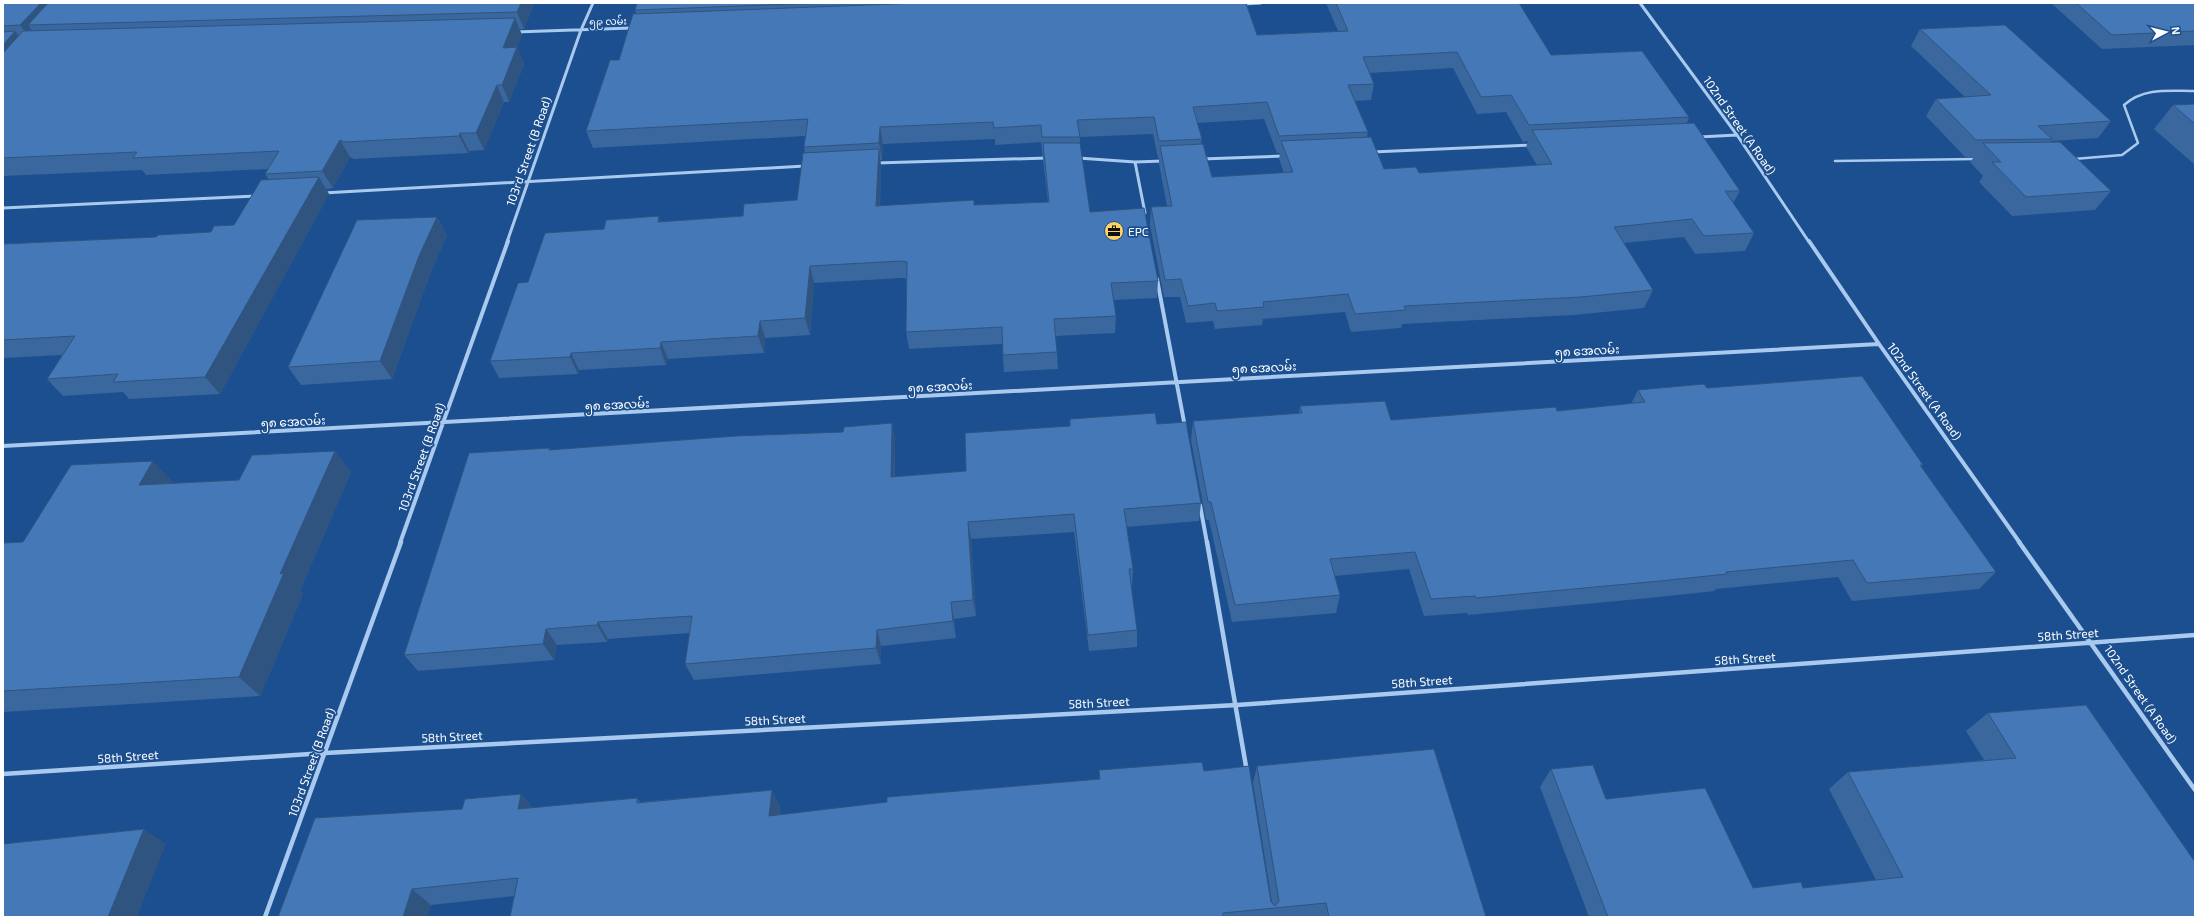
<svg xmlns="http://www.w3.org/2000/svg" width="2198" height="920" font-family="'Exo 2','Noto Sans Myanmar',sans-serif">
<rect width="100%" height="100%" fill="#1b4f8f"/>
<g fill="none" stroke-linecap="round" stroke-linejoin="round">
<!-- service -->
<path stroke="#a9c9ee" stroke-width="2.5" d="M2074 159 2122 155 2138 143 2124 105C2144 87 2170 91 2195 91
M1835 161 1975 159"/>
<!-- minor-far2 -->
<path stroke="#a9c9ee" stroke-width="3" d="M1640 3 1737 135 1809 242
M1243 4 1261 3
M515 32 632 28
M1699 137 1737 135
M1372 152 1533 145
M1078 158 1135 162 1163 161
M1202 159 1283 156
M1135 162 1145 213
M876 163 1047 158
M323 193 805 166
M3 208 256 196
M507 242 581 30 593 3"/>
<!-- minor-far1 -->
<path stroke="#a9c9ee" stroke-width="4" d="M1809 241 1879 344 2020 543
M1157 279 1185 427
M3 446 1879 344
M1200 505 1207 543
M400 543 508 241"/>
<!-- minor -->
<path stroke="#a9c9ee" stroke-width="4.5" d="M1207 542 1247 772
M2019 542 2195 790
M3 774 325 753 1237 705 2195 635
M265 917 401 542"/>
</g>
<!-- wall -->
<path fill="#3a679d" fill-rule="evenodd" d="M3 3H534L524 29H519L522 35 517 47 524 64 509 102H504L484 150 469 151 468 153 354 159 350 157 333 188 326 189 329 194 220 394 129 399 123 392 63 396 47 379 62 355 3 358V244L156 237 211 232 234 225 269 180 265 174 268 169 146 175 142 170 3 176Z
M637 3H1246L1257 35 1338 31 1326 3H1519L1551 55 1689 117 1687 123 1740 191 1733 203 1754 233 1745 251 1695 254 1684 237 1624 243 1653 290 1644 308 1574 315 1402 324 1401 328 1351 332 1345 312 1263 319 1262 325 1215 329 1213 321 1186 323 1180 297H1164L1150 225 1151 207 1167 206 1159 164V158H1158L1153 134 1080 137V143L1090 212 1158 281 1157 298 1113 300 1116 316 1115 333 1055 336 1057 352 1058 369 1004 372 1002 344 909 349 906 332V279L903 278 814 283 810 335 765 338 764 353 668 359 666 365 579 370 578 374 499 378 490 361 528 282 604 229 662 222 743 216 797 200 805 153 804 147 805 136 593 148 586 131 619 60 636 14 635 10ZM1453 68 1477 114 1506 112 1523 142 1528 141 1526 147 1537 165 1419 173 1384 169 1367 137 1368 132 1355 101 1371 100 1374 84 1370 73ZM1264 119 1277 153H1280L1279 159 1284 173 1212 177 1201 144 1202 139 1197 123ZM995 139V145L1041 142 1048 202 975 205H880L881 166 880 160H882L883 144Z
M2051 3H2195V45L2102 49Z
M1920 29 2111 121 2098 138 2051 141 2050 142 2111 191 2095 210 2012 216 1979 182 1983 176 1970 162 1974 157H1965L1926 116 1936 99 1965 97 1911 46Z
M2195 104V165L2154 129 2173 105Z
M437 217 447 235 430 274 392 379 301 385 288 367Z
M1707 388 1923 465 1921 467 1996 572 1979 589 1852 601 1838 577 1716 589 1715 591 1649 598 1468 615 1467 613 1424 616 1409 569 1335 576 1340 595 1336 613 1232 622 1209 520H1206L1191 440 1193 421 1299 414 1300 406 1391 420 1557 411 1631 404 1638 390Z
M1070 419 1157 424 1201 503 1199 521 1126 527 1133 569 1132 586H1131L1137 630V647L1089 651 1074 532 971 539 976 616 954 619 956 638 881 646V664L694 680 685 664 690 633 608 639 607 642 557 645 554 660 418 671 404 655 549 448 551 450 843 432 892 423 895 441V477L966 471 1070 426Z
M335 451 351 472 300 591 303 594 260 696 3 712V543L23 542 173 482 172 484 239 480Z
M1988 713 2195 917H1589L1540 787 1551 769 1606 799 1753 888H1803L1876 880 1829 789 1848 772 1984 760 1966 731Z
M1257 766 1486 917H510L514 896 431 905 427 917H278L462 809 521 794 533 808 637 798 640 802 772 790 780 807V815L1099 779V770L1204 771 1272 903 1253 783Z"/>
<!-- shaded-wall -->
<path fill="#305480" d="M41 3H68L28 25 37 37 33 42 20 25Z
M521 3H534L524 29 517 12Z
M515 18 522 35 510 65 503 48Z
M15 31 28 48 3 77V45Z
M517 47 524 64 509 102 502 85Z
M497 85 504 102 484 150 476 133Z
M880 127 883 144 882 160 879 143Z
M460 133 469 151 468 153 459 136Z
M340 140 350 157 333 188 322 171Z
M879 149 881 166 879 223 876 206Z
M319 177 329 194 220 394 205 377Z
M659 216 666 233 658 222Z
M437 217 447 235 430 274 392 379 380 361 419 256Z
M810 266 814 283 810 335 805 318Z
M760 321 765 338 764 353 758 336Z
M661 342 668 359 666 365 660 348Z
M571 353 579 370 578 374 570 357Z
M892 423 895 441 894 495 891 477Z
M335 451 351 472 300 591 303 594 260 696 239 677 280 574Z
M153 461 173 482 160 506 139 485Z
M968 522 971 539 976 616 973 600Z
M951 602 954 619 956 638 953 621Z
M598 622 608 639 607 642 597 625Z
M546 629 557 645 554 660 543 644Z
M877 630 881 646V664L876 648Z
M772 790 780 807 778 833 769 816Z
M521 794 536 811 518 809Z
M144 829 166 844 137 917H108Z
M412 889 431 905 427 917H403Z"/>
<!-- building -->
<path fill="#4478b7" stroke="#305480" d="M3 3H41L20 25 3 26Z
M48 3H521L517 12 28 25Z
M637 3H819L635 10Z
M919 3H1246L1257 35 1348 31 1336 3H1519L1551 55 1642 51 1689 117 1529 125 1511 95 1481 97 1457 52 1363 57 1374 84 1348 85 1368 132 1279 136 1267 102 1193 107 1202 139 1159 141 1154 117 1077 120 1080 137H1042L1041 125 994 128 993 122 880 127 879 143 804 147 808 119 586 131 610 60H619L633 14Z
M2076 3H2195V31L2112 35Z
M515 18 503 48 517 47 502 85H497L476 133H460L459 136 344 142 340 140 322 171 265 174 279 151 133 158 137 152 3 158V53L23 31Z
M2005 25 2111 121 2038 126 2052 139 1976 140 1936 99 1991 95 1920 29Z
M15 31 3 45V32Z
M2195 104V124L2173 105Z
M1694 123 1740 191H1725L1754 233 1704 236 1692 219 1614 227 1653 290 1581 297 1404 306 1406 310 1355 314 1348 294 1263 302 1264 307 1217 311 1215 303 1188 306 1181 279 1165 280 1151 207 1172 206 1160 146 1203 144 1212 177 1293 172 1281 141 1371 137 1384 169 1416 167 1419 173 1552 164 1532 130Z
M2060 142 2111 191 2026 197 1992 162H2001L1983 143Z
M1043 143H1080L1090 212 1144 208 1158 281 1111 283 1116 316 1054 319 1057 352 1003 355 1002 327 906 332 907 262 900 261 810 266 805 318 760 321 758 336 661 342 660 348 571 353 570 357 490 361 518 283 528 282 545 233 604 229 606 220 659 216 658 222 743 216 744 204 797 200 803 153 879 149 876 206 974 200V205L1049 202Z
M319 177 205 377 113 382 118 374 47 379 75 336 3 340V244L156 237 158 235 211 232 214 226 234 225 261 180Z
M437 217 419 256 380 361 288 367 357 220Z
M1862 376 1923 465H1920L1996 572 1867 583 1853 560 1726 572 1727 574 1660 581 1476 598 1475 596 1431 599 1415 552 1330 559 1340 595 1235 605 1211 502H1208L1193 421 1302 413 1300 406 1385 401 1391 420 1556 407 1557 411 1645 402 1638 390 1704 384 1707 388Z
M1155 413 1157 424 1186 422 1201 503 1124 509 1133 569H1129L1137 630 1088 635 1074 514 968 522 973 600 951 602 953 621 877 630 876 648 685 664 692 616 598 622 597 625 546 629 543 644 404 655 469 453 549 448V450L736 436 843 432 844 427 892 423 891 477 966 471 965 433 1070 426V419Z
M335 451 280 574 284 573 239 677 3 691V543L23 542 71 465 153 461 139 485 239 480 252 455Z
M2086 705 2195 862V917H1608L1551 769 1593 765 1606 799 1705 788 1753 888 1801 882 1803 888 1903 877 1848 772 2016 758 1988 713Z
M1434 749 1486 917H1329L1326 903 1223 913V917H510L518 878 412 889 403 917H278L315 818 462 809 465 799 521 794 518 809 637 798V803L772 790 769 816 887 802V797L1100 779 1099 770 1202 762 1204 771 1249 766 1271 902 1275 906 1279 901 1257 766Z
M144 829 108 917H3V844Z"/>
<!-- icons -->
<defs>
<g id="office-disc" transform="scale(1)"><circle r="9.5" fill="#ffd166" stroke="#1b4f8f"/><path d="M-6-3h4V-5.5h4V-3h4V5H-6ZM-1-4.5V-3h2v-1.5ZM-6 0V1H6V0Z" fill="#111"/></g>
</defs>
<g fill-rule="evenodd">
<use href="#office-disc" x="1114" y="231"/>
</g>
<g text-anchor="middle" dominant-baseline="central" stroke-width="3.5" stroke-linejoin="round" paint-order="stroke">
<!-- far-street labels -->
<g font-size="10" fill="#fff" stroke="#1b4f8f">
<text transform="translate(608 21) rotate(-2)">၅၉ လမ်း</text>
</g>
<!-- street labels -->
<g font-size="12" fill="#fff" stroke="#1b4f8f">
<text transform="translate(1740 125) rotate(55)">102nd Street (A Road)</text>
<text transform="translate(528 151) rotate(-71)">103rd Street (B Road)</text>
<text transform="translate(1587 350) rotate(-3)">၅၈ အေလမ်း</text>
<text transform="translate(1264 367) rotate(-3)">၅၈ အေလမ်း</text>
<text transform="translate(940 386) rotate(-3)">၅၈ အေလမ်း</text>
<text transform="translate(1925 391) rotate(54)">102nd Street (A Road)</text>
<text transform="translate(617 404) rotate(-3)">၅၈ အေလမ်း</text>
<text transform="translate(293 421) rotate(-3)">၅၈ အေလမ်း</text>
<text transform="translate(421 457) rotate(-70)">103rd Street (B Road)</text>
<text transform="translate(2068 634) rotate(-4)">58th Street</text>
<text transform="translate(1745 658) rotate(-4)">58th Street</text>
<text transform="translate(1422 681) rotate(-4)">58th Street</text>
<text transform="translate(2141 694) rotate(55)">102nd Street (A Road)</text>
<text transform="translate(1099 702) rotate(-3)">58th Street</text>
<text transform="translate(775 719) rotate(-3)">58th Street</text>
<text transform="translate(452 736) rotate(-3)">58th Street</text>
<text transform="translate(128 756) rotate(-4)">58th Street</text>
<text transform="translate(311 762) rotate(-70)">103rd Street (B Road)</text>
</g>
<!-- poi labels -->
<g font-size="12" fill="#fff" stroke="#1b4f8f" text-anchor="start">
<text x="1128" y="231">EPC</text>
</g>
</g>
<!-- border -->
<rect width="2198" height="920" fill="none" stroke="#ffffff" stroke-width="8"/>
<!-- north arrow -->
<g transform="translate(2166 32) rotate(83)" stroke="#1b4f8f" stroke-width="3" paint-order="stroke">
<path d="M0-3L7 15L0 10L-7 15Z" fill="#ffffff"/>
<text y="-6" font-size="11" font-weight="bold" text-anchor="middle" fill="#ffffff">N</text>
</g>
</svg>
